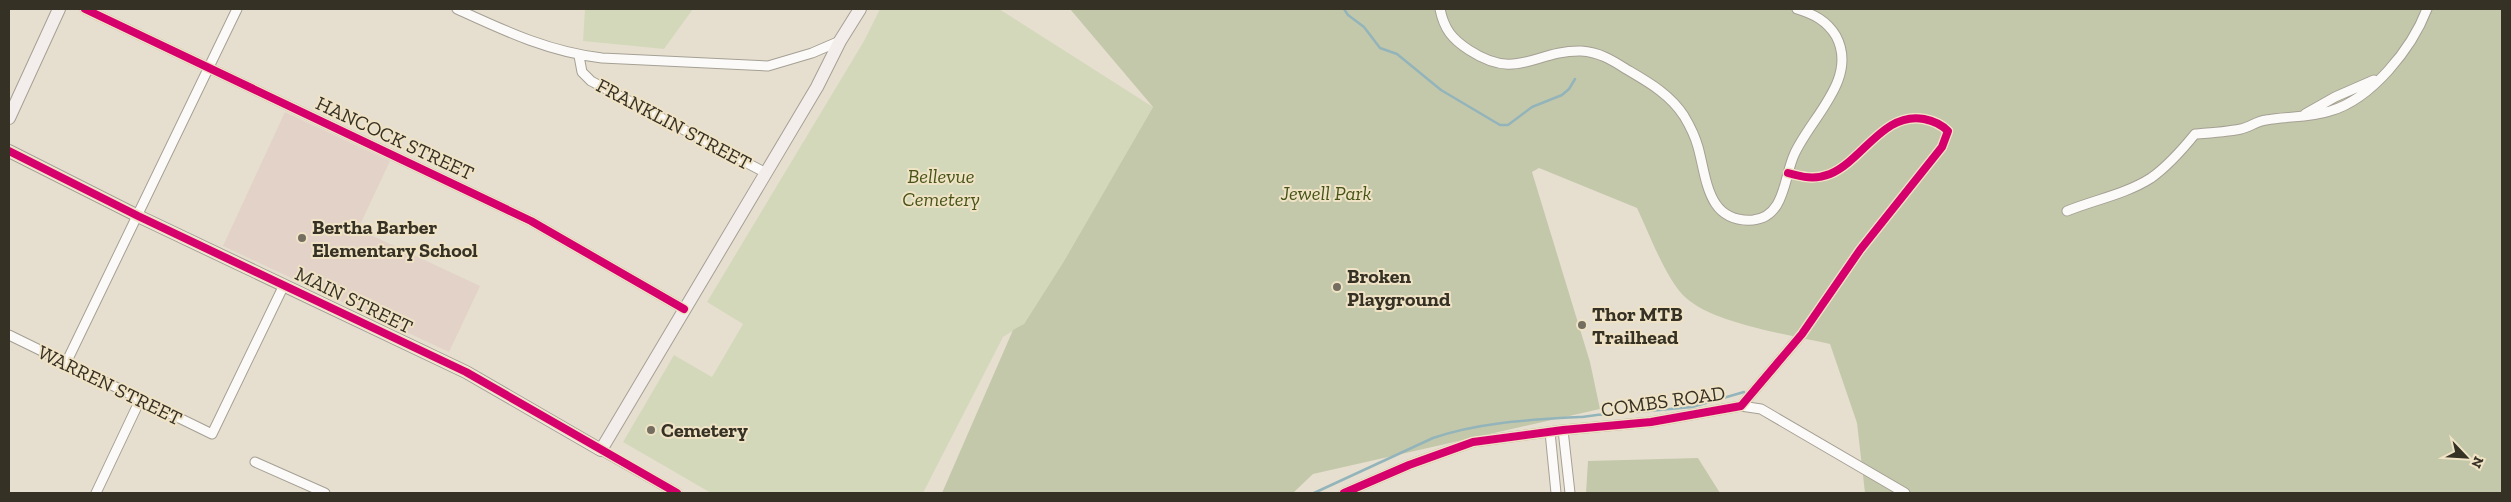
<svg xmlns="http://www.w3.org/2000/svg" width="2511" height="502" font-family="'Zilla Slab',serif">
<rect width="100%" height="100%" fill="#e6dfcf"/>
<!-- education -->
<path fill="#e3d2c7" d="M285 112 390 161 358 229 480 286 449 352 223 246Z"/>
<!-- green -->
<path fill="#d4d8bb" d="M585 9H693L664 49 583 41Z
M880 9H999L1153 107 1064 261 1024 324 1003 337 923 493H711L623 442 674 355 712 377 743 324 707 302 864 41Z"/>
<!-- forest -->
<path fill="#c4c8aa" d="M1070 9H2502V493H1865L1857 423 1830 344C1791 335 1715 324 1686 298 1666 280 1649 233 1637 208L1539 168 1532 172 1590 362 1600 409 1313 474 1293 493H942L1013 330 1024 324 1064 261 1153 107Z
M1698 458 1720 493H1586L1588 461Z"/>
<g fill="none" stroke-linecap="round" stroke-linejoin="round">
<!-- stream -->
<path stroke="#93b4ba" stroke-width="2.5" d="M1344 9 1348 15 1364 27 1380 48 1397 54 1441 90 1500 125H1508L1532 107 1562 95 1569 89 1575 79
M1637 412 1692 407 1744 392
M1314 493 1433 438C1480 422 1530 420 1579 417 1589 417 1600 413 1610 415"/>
<!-- street casing -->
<g stroke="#a5a094" stroke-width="11">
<path id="street" d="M85 9 531 221 684 309
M457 9C505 31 549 52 602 58L768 66 812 53 840 41
M1440 9C1444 29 1452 39 1469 50 1518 82 1535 50 1581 51 1599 52 1612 60 1626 69 1648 82 1670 94 1684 116 1690 126 1695 136 1698 147 1707 179 1707 223 1753 220 1785 217 1784 177 1794 155 1810 118 1859 79 1836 36 1827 21 1814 14 1797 9
M579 56 582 72 591 81 766 173
M2305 114 2335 97 2374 80
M2067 211C2094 200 2126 194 2151 178 2168 166 2182 150 2195 134 2210 133 2226 132 2241 129 2250 127 2257 121 2266 120 2287 116 2309 118 2330 111 2372 99 2412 48 2427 9
M9 335 212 434 284 285
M66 363 237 9
M1741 406 1761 409 1905 493
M1563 430 1570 493
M1550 432 1556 493
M601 450 677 493
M255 462 325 493
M96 493 140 400
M1344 493 1409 465 1473 442 1563 430 1651 422 1741 406 1802 334 1860 250 1942 147 1948 131C1941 124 1934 121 1924 119 1884 111 1862 161 1830 174 1815 180 1802 177 1788 173"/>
</g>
<!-- secondary casing -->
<g stroke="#a5a094" stroke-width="14">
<path id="secondary" d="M9 118 59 9
M9 151 138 216 466 372 601 450 817 87 840 41 860 9"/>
</g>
<!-- street -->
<use href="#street" stroke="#fbfaf8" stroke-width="9"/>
<!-- secondary -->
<use href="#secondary" stroke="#f3edeb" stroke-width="12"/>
<!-- cycleway casing -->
<g stroke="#f0e3c5" stroke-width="11">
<path id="cycleway" d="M85 9 531 221 684 309
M9 151 138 216 466 372 677 493
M1344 493 1409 465 1473 442 1563 430 1651 422 1741 406 1802 334 1860 250 1942 147 1948 131C1941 124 1934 121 1924 119 1884 111 1862 161 1830 174 1815 180 1802 177 1788 173"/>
</g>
<!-- cycleway -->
<use href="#cycleway" stroke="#d6006c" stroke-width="8"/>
</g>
<!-- markers -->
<g fill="#746e60" stroke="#f0e3c5" stroke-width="2">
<circle cx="302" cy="238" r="5"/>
<circle cx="1337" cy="287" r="5"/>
<circle cx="1582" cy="325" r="5"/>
<circle cx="651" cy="430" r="5"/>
</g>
<g text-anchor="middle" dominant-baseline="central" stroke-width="4" stroke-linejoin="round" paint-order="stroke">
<!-- street labels -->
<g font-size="20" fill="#363125" stroke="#f0e3c5">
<text transform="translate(674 124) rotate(28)">FRANKLIN STREET</text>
<text transform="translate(395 138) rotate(25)">HANCOCK STREET</text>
<text transform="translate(354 300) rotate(26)">MAIN STREET</text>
<text transform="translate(110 385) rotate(26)">WARREN STREET</text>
<text transform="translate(1663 401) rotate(-8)">COMBS ROAD</text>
</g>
<!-- park labels -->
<g font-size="20" font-style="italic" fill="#465517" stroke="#f0e3c5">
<text x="941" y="176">Bellevue<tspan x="941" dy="23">Cemetery</tspan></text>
<text x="1326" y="193">Jewell Park</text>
</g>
<!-- poi labels -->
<g font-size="20" font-weight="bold" fill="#363125" stroke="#f0e3c5" text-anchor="start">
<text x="312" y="227">Bertha Barber<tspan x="312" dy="23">Elementary School</tspan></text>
<text x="1347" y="276">Broken<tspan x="1347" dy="23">Playground</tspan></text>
<text x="1592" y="314">Thor MTB<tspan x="1592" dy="23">Trailhead</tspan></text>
<text x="661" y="430">Cemetery</text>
</g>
</g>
<!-- border -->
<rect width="2511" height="502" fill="none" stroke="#363125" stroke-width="20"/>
<!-- north arrow -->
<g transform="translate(2466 457) rotate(115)" stroke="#f0e3c5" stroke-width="4" paint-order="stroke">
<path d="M0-4L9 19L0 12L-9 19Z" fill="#363125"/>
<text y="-8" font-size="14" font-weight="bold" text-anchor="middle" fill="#363125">N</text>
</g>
</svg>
